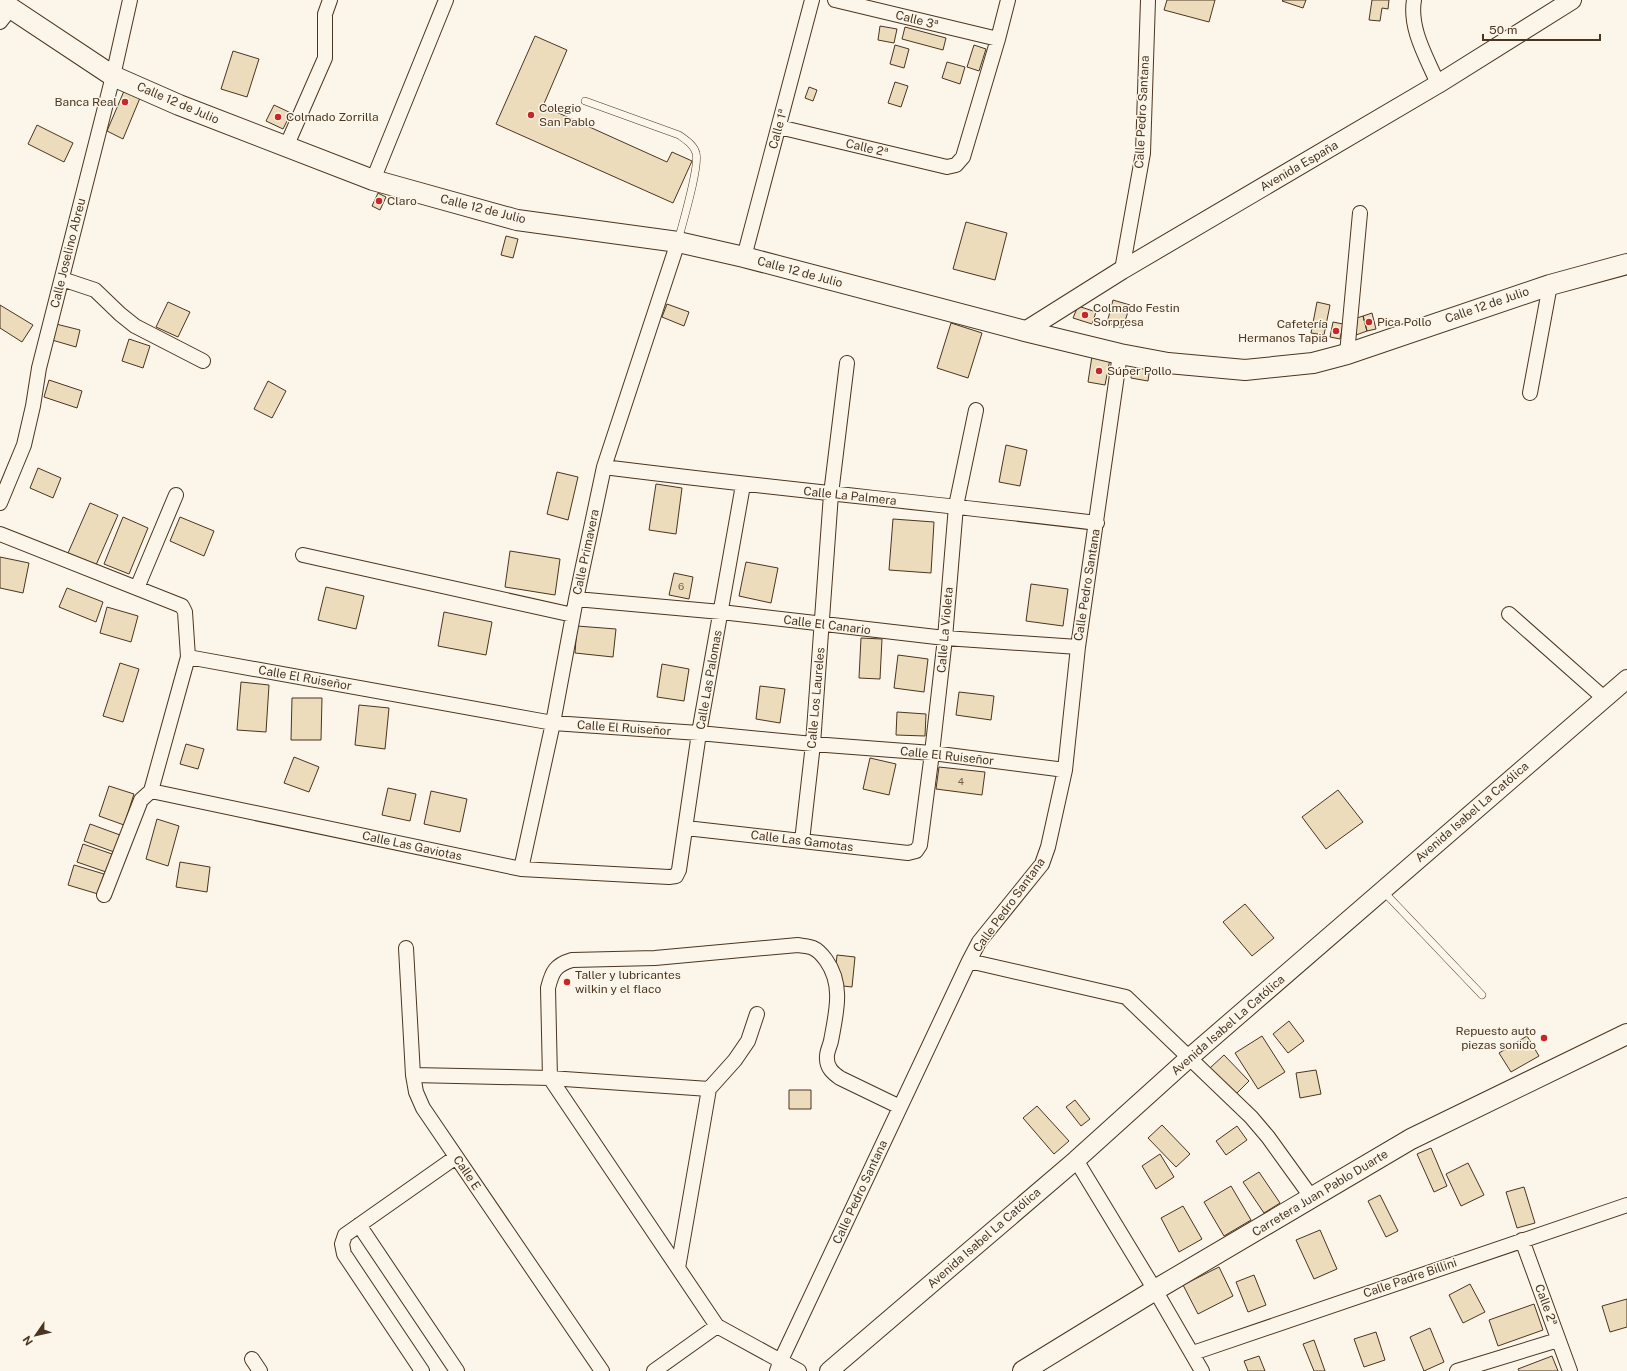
<svg xmlns="http://www.w3.org/2000/svg" width="1627" height="1371" font-family="'Public Sans',sans-serif">
<rect width="100%" height="100%" fill="#fbf6e9"/>
<!-- building -->
<path fill="#ecdcbc" stroke="#4a3520" d="M1167 0H1215L1209 22 1164 10Z
M1283 0H1306L1303 8 1282 1Z
M1372 0H1389L1388 9 1382 8 1380 21 1369 20Z
M880 26 897 29 894 43 878 40Z
M905 27 946 38 943 50 902 39Z
M535 36 567 50 543 106 667 162 672 152 692 161 673 203 496 124Z
M895 45 909 49 904 68 890 64Z
M974 45 986 49 979 71 967 67Z
M233 51 259 59 247 97 221 89Z
M947 62 965 67 960 84 942 78Z
M895 82 908 86 901 107 888 103Z
M809 87 817 90 813 101 805 98Z
M124 91 140 98 123 139 107 131Z
M274 105 291 113 283 129 266 121Z
M37 125 73 143 64 162 28 144Z
M378 193 386 197 380 210 372 206Z
M966 222 1007 233 995 280 953 269Z
M506 236 518 239 513 258 501 255Z
M1113 300 1130 305 1123 328 1107 323Z
M168 302 190 312 178 337 156 327Z
M1317 302 1330 305 1324 335 1311 333Z
M667 304 689 312 684 326 662 317Z
M0 305 33 325 22 342 0 328Z
M1078 306 1096 312 1092 324 1073 318Z
M1372 313 1376 329 1367 331 1363 316Z
M1363 316 1367 331 1356 335 1357 318Z
M1333 322 1343 324 1340 339 1330 337Z
M951 323 982 333 968 378 937 368Z
M56 324 80 330 76 347 52 340Z
M129 339 150 346 143 368 122 361Z
M1092 356 1110 359 1105 385 1088 382Z
M1133 365 1150 367 1148 381 1131 378Z
M49 380 82 391 77 408 44 397Z
M268 381 286 391 272 418 254 409Z
M1006 445 1027 450 1020 486 999 482Z
M38 468 61 478 53 498 30 488Z
M557 472 578 477 568 520 547 514Z
M656 484 682 488 676 534 649 530Z
M90 503 118 515 96 565 68 553Z
M123 517 148 528 129 574 104 564Z
M180 517 214 531 204 556 170 541Z
M893 519 934 522 931 573 889 570Z
M510 551 560 559 555 595 505 587Z
M0 557 29 563 23 593 0 588Z
M746 562 778 568 771 603 739 596Z
M674 573 693 577 689 599 669 595Z
M1031 584 1068 589 1063 626 1026 621Z
M326 587 364 596 356 629 318 620Z
M67 588 103 602 96 622 59 607Z
M107 607 138 616 131 642 100 633Z
M444 612 492 622 486 655 438 646Z
M577 626 616 629 613 657 575 653Z
M861 638 882 639 880 679 859 678Z
M898 655 928 659 924 692 894 688Z
M120 663 139 669 123 722 103 716Z
M662 664 689 669 684 701 657 697Z
M241 682 269 685 266 732 237 730Z
M760 686 785 689 780 723 756 719Z
M959 692 994 696 991 720 956 715Z
M292 698H322L321 740H291Z
M359 705 389 708 385 749 355 745Z
M897 712 926 714 925 736 896 735Z
M186 744 204 749 198 769 180 764Z
M294 757 319 767 309 792 284 783Z
M870 758 896 764 889 795 863 789Z
M939 767 985 772 982 795 936 789Z
M109 786 134 794 124 825 99 816Z
M388 788 416 794 410 821 382 815Z
M1338 790 1363 822 1326 849 1302 817Z
M431 791 467 799 460 832 424 824Z
M157 819 179 826 168 866 146 859Z
M90 824 120 835 114 852 84 841Z
M83 844 112 854 106 872 77 862Z
M180 862 210 867 207 892 176 887Z
M74 865 104 874 98 894 68 885Z
M1245 904 1274 938 1252 956 1223 922Z
M837 955 855 957 852 987 834 985Z
M1289 1021 1304 1041 1288 1053 1273 1034Z
M1262 1036 1285 1072 1258 1089 1235 1053Z
M1527 1036 1539 1056 1511 1072 1499 1053Z
M1224 1055 1249 1081 1235 1095 1210 1068Z
M1316 1070 1321 1094 1300 1098 1296 1073Z
M789 1090H811V1109H789Z
M1075 1100 1090 1119 1081 1126 1066 1107Z
M1037 1106 1069 1141 1054 1154 1023 1118Z
M1162 1125 1190 1154 1176 1167 1148 1138Z
M1237 1126 1247 1140 1226 1155 1216 1141Z
M1431 1148 1447 1186 1434 1192 1417 1154Z
M1160 1154 1174 1177 1156 1189 1142 1166Z
M1468 1163 1484 1195 1461 1206 1446 1174Z
M1259 1172 1280 1203 1264 1213 1243 1182Z
M1231 1186 1251 1220 1224 1236 1204 1202Z
M1524 1187 1535 1223 1517 1228 1506 1192Z
M1380 1195 1398 1231 1386 1237 1368 1201Z
M1183 1206 1202 1239 1179 1252 1161 1218Z
M1320 1230 1337 1269 1314 1279 1296 1240Z
M1219 1267 1233 1296 1198 1314 1183 1285Z
M1254 1275 1266 1305 1248 1312 1236 1282Z
M1470 1284 1485 1312 1463 1323 1449 1295Z
M1627 1299V1327L1610 1332 1602 1306Z
M1534 1304 1543 1330 1498 1346 1489 1320Z
M1430 1328 1444 1362 1424 1371 1410 1337Z
M1376 1332 1385 1360 1364 1367 1354 1339Z
M1314 1340 1325 1371H1314L1303 1344Z
M1259 1356 1265 1371H1248L1244 1361Z
M1552 1356 1558 1371H1519L1518 1369Z"/>
<g fill="none" stroke-linecap="round" stroke-linejoin="round">
<!-- service casing -->
<g stroke="#4a3520" stroke-width="8">
<path id="service" d="M585 101 679 135C686 140 694 145 696 153 700 166 682 225 678 241
M1383 891 1482 995"/>
</g>
<!-- minor casing -->
<g stroke="#4a3520" stroke-width="16">
<path id="minor" d="M835 0 998 39
M1414 0C1409 29 1427 58 1438 84
M0 22 11 8
M779 127 947 167 956 165 963 157 998 39 1008 0
M286 147 325 58V14L330 0
M373 180 446 0
M744 257 812 0
M1122 270 1143 153 1148 0
M62 279 95 290 120 314 135 326 203 361
M1347 354 1360 213
M1530 393 1550 285
M604 467C768 488 932 503 1097 523
M0 503 24 445 33 406 39 368 113 76 130 0
M0 534 177 604 182 606 185 612 188 657 151 791 141 800 104 895
M303 555 573 615
M137 588 176 495
M576 599 721 612 945 638 1078 647
M1509 614 1604 698
M188 657 553 723 699 733 813 744 932 753 1065 770
M151 791 521 869 669 877 676 876 679 870 699 733 743 485
M686 828 908 853 916 851 920 845 932 753 945 638 956 506 976 410
M802 841 813 744 831 494 847 363
M521 869 553 723 576 599 604 467 678 242
M406 948 413 1075 416 1092 423 1108 602 1371
M969 961 1126 997 1251 1117 1268 1137 1312 1198
M413 1075 550 1078 709 1089
M1076 1160 1155 1290 1202 1371
M359 1225 457 1371
M1522 1240 1570 1371
M678 1268 709 1089 735 1060 748 1041 757 1014
M1193 1353 1627 1205
M252 1359 260 1371
M422 1371 344 1254 342 1244 345 1235 456 1157
M654 1371 717 1326
M777 1371 781 1360 969 961 979 942 1042 864 1048 847 1065 770 1078 647 1120 354
M799 1371 717 1326 550 1078 548 988C552 972 555 965 572 960L655 958 798 945C802 946 809 946 813 948 818 950 823 956 826 960 844 985 836 1013 831 1041 830 1046 826 1053 827 1059 827 1068 833 1073 840 1078L900 1107
M1457 1371 1558 1340"/>
</g>
<!-- tertiary casing -->
<g stroke="#4a3520" stroke-width="20">
<path id="tertiary" d="M1025 331 1122 270 1438 84 1572 0
M829 1371 1076 1160 1189 1058 1627 679"/>
</g>
<!-- secondary casing -->
<g stroke="#4a3520" stroke-width="22">
<path id="secondary" d="M0 1 113 76 179 105 373 180 517 220 678 242 744 257 1025 331 1120 354 1168 363 1245 370 1313 363 1347 354 1550 285 1627 264
M1023 1371 1155 1290 1411 1139 1627 1034"/>
</g>
<!-- service -->
<use href="#service" stroke="#fbf6e9" stroke-width="7"/>
<!-- minor -->
<use href="#minor" stroke="#fbf6e9" stroke-width="14"/>
<!-- tertiary -->
<use href="#tertiary" stroke="#fbf6e9" stroke-width="18"/>
<!-- secondary -->
<use href="#secondary" stroke="#fbf6e9" stroke-width="20"/>
</g>
<!-- markers -->
<g fill="#c62828" stroke="#fbf6e9" stroke-width="1.5">
<circle cx="125" cy="102" r="4"/>
<circle cx="531" cy="115" r="4"/>
<circle cx="278" cy="117" r="4"/>
<circle cx="379" cy="201" r="4"/>
<circle cx="1085" cy="315" r="4"/>
<circle cx="1369" cy="322" r="4"/>
<circle cx="1336" cy="331" r="4"/>
<circle cx="1099" cy="371" r="4"/>
<circle cx="567" cy="982" r="4"/>
<circle cx="1544" cy="1038" r="4"/>
</g>
<g text-anchor="middle" dominant-baseline="central" stroke-width="3" stroke-linejoin="round" paint-order="stroke">
<!-- number labels -->
<g font-size="10" fill="#725f47">
<text x="681" y="586">6</text>
<text x="961" y="781">4</text>
</g>
<!-- street labels -->
<g font-size="12" fill="#4a3520" stroke="#fbf6e9">
<text transform="translate(917 20) rotate(14)">Calle 3ª</text>
<text transform="translate(178 103) rotate(23)">Calle 12 de Julio</text>
<text transform="translate(1142 112) rotate(-87)">Calle Pedro Santana</text>
<text transform="translate(778 129) rotate(-75)">Calle 1ª</text>
<text transform="translate(867 148) rotate(13)">Calle 2ª</text>
<text transform="translate(1299 166) rotate(-30)">Avenida España</text>
<text transform="translate(483 209) rotate(14)">Calle 12 de Julio</text>
<text transform="translate(68 253) rotate(-76)">Calle Joselino Abreu</text>
<text transform="translate(800 272) rotate(15)">Calle 12 de Julio</text>
<text transform="translate(1487 305) rotate(-19)">Calle 12 de Julio</text>
<text transform="translate(850 496) rotate(6)">Calle La Palmera</text>
<text transform="translate(586 552) rotate(-78)">Calle Primavera</text>
<text transform="translate(1087 585) rotate(-81)">Calle Pedro Santana</text>
<text transform="translate(827 625) rotate(7)">Calle El Canario</text>
<text transform="translate(945 630) rotate(-85)">Calle La Violeta</text>
<text transform="translate(305 678) rotate(10)">Calle El Ruiseñor</text>
<text transform="translate(709 680) rotate(-80)">Calle Las Palomas</text>
<text transform="translate(816 698) rotate(-85)">Calle Los Laureles</text>
<text transform="translate(624 728) rotate(4)">Calle El Ruiseñor</text>
<text transform="translate(947 756) rotate(6)">Calle El Ruiseñor</text>
<text transform="translate(1472 812) rotate(-41)">Avenida Isabel La Católica</text>
<text transform="translate(802 841) rotate(7)">Calle Las Gamotas</text>
<text transform="translate(412 846) rotate(12)">Calle Las Gaviotas</text>
<text transform="translate(1009 905) rotate(-54)">Calle Pedro Santana</text>
<text transform="translate(1228 1025) rotate(-41)">Avenida Isabel La Católica</text>
<text transform="translate(467 1173) rotate(56)">Calle E</text>
<text transform="translate(860 1192) rotate(-65)">Calle Pedro Santana</text>
<text transform="translate(1320 1193) rotate(-31)">Carretera Juan Pablo Duarte</text>
<text transform="translate(984 1238) rotate(-41)">Avenida Isabel La Católica</text>
<text transform="translate(1410 1278) rotate(-19)">Calle Padre Billini</text>
<text transform="translate(1546 1305) rotate(70)">Calle 2ª</text>
</g>
<!-- poi labels -->
<g font-size="12" fill="#4a3520" stroke="#fbf6e9" text-anchor="start">
<text x="117" y="102" text-anchor="end">Banca Real</text>
<text x="539" y="108">Colegio<tspan x="539" dy="14">San Pablo</tspan></text>
<text x="286" y="117">Colmado Zorrilla</text>
<text x="387" y="201">Claro</text>
<text x="1093" y="308">Colmado Festin<tspan x="1093" dy="14">Sorpresa</tspan></text>
<text x="1377" y="322">Pica Pollo</text>
<text x="1328" y="324" text-anchor="end">Cafetería<tspan x="1328" dy="14">Hermanos Tapia</tspan></text>
<text x="1107" y="371">Súper Pollo</text>
<text x="575" y="975">Taller y lubricantes<tspan x="575" dy="14">wilkin y el flaco</tspan></text>
<text x="1536" y="1031" text-anchor="end">Repuesto auto<tspan x="1536" dy="14">piezas sonido</tspan></text>
</g>
</g>
<!-- north arrow -->
<g transform="translate(36 1335) rotate(236)" stroke="#fbf6e9" stroke-width="3" paint-order="stroke">
<path d="M0-3L7 15L0 10L-7 15Z" fill="#4a3520"/>
<text y="-6" font-size="11" font-weight="bold" text-anchor="middle" fill="#4a3520">N</text>
</g>
<!-- scale -->
<path d="M1483 34v6h117v-6" fill="none" stroke="#4a3520" stroke-width="2"/>
<text x="1489" y="34" font-size="12" fill="#4a3520" stroke="#fbf6e9" stroke-width="3" paint-order="stroke">50 m</text>
</svg>
